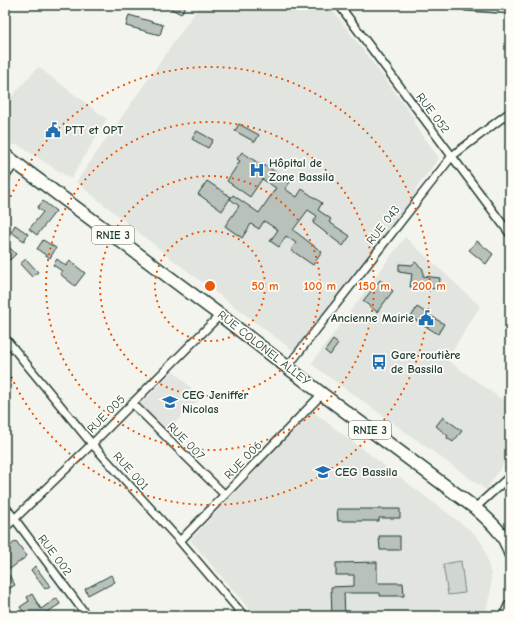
<svg xmlns="http://www.w3.org/2000/svg" width="515" height="621" font-family="'Comic Neue',sans-serif">
<rect width="100%" height="100%" fill="#f4f4ef"/>
<filter id="ink" filterUnits="userSpaceOnUse"><feTurbulence type="fractalNoise" baseFrequency=".025" numOctaves="2"/><feDisplacementMap in="SourceGraphic" scale="8" xChannelSelector="R" yChannelSelector="G"/><feConvolveMatrix kernelMatrix="1 2 1 2 8 2 1 2 1" color-interpolation-filters="sRGB"/></filter>
<g filter="url(#ink)">
<!-- built -->
<path fill="#e2e5df" d="M200 5H329L415 119 413 121 439 158 415 190 417 193 352 281 296 353 174 261 76 182Z
M38 67 107 119 71 179 18 145H12L5 141V104Z
M405 237 480 306 447 360 510 405V454L486 490 311 364Z
M174 371 201 398 165 432 139 405Z
M312 411 474 533 483 545 491 574V591L485 616H255L190 540Z"/>
<!-- green -->
<path fill="#d1d6d1" stroke="#788a82" d="M461 561 465 593 448 595 443 564Z"/>
<!-- building -->
<path fill="#b9c1bb" stroke="#1f3d34" d="M164 5H186L181 14Z
M129 15 163 25 160 35 126 26Z
M239 124 259 135 255 142 235 131Z
M197 131 213 140 208 148 192 139Z
M242 152 264 167 265 165 290 182 285 189 297 197 302 189 322 203 318 210 331 219 329 222 350 236 343 246 313 223 317 216 308 210 293 230 322 252 313 265 291 250 296 243 286 236 279 247 270 241 278 230 264 221 259 229 251 224 242 238 225 226 239 206 230 199 233 195 259 213 276 188 262 179 250 197 227 181 240 161 237 159Z
M207 181 231 197 222 211 198 194Z
M43 201 56 211 37 235 29 229 43 212 37 208Z
M15 225 28 234 24 241 11 232Z
M43 240 56 248 50 258 37 249Z
M477 241 493 254 486 264 469 250Z
M5 243 16 254 10 260 5 255Z
M26 259 38 272 32 277 20 264Z
M57 259 66 266 70 261 85 273 75 286 60 274 62 271 53 265Z
M415 262 423 269V276L440 278 439 289 410 287 412 274 399 272V264L412 265Z
M380 280 393 291 377 312 363 301Z
M417 307 444 324 438 334 411 317Z
M333 340 338 344 330 355 325 351Z
M443 417 462 431 453 442 447 438 448 436 436 426Z
M337 509H400V518H379V521H338Z
M379 536H400V550H380Z
M16 541 27 556 10 569 5 562V550Z
M377 562V583H403L404 596H380V593H344L345 616H332L331 587 354 586V575H336V563Z
M35 566 50 586 45 589 31 570Z
M9 575 15 585 7 590 5 587V578Z
M111 575 115 582 104 588 103 587 88 595 85 589Z
M32 594 41 609 57 598 60 604 41 616H26L20 607 29 601 27 597Z"/>
<g fill="none" stroke-linecap="round" stroke-linejoin="round">
<!-- street casing -->
<g stroke="#1f3d34" stroke-width="10">
<path id="street" d="M339 5 510 234
M5 177 15 163
M5 338 92 444 180 541 244 616
M288 366 452 156 510 112
M132 403 225 495
M5 506 87 616
M475 508 510 476
M5 528 92 444 220 315
M180 541 322 394"/>
</g>
<!-- secondary casing -->
<g stroke="#1f3d34" stroke-width="13">
<path id="secondary" d="M466 5 510 8"/>
</g>
<!-- highway casing -->
<g stroke="#1f3d34" stroke-width="15">
<path id="highway" d="M5 155 220 315 322 394 475 508C490 521 505 534 510 553
M506 616 510 607"/>
</g>
<!-- street -->
<use href="#street" stroke="#fdfcf7" stroke-width="7"/>
<!-- secondary -->
<use href="#secondary" stroke="#fdfcf7" stroke-width="10"/>
<!-- highway -->
<use href="#highway" stroke="#fdfcf7" stroke-width="12"/>
</g>
</g>
<!-- distance rings -->
<g fill="none" stroke="#e8590c" stroke-width="2" stroke-dasharray="2 4">
<circle cx="210" cy="286" r="55"/>
<circle cx="210" cy="286" r="110"/>
<circle cx="210" cy="286" r="164"/>
<path d="M6 208A219 219 0 1 1 6 364"/>
</g>
<!-- icons -->
<defs>
<g id="civic-bare" transform="scale(1.2)"><path d="M-.6-6.5H3V-4.5H.6V-3L4-1V1h2V6H-6V1h2V-1L-.6-3ZM-1.2 2.5V6h2.4V2.5Z" fill="#1f6fb2" stroke="#fdfcf7" stroke-width="2.5" paint-order="stroke"/></g>
<g id="hospital-bare" transform="scale(1.2)"><path d="M-5-5h3v3.5h4V-5h3V5h-3V1.5h-4V5h-3Z" fill="#1f6fb2" stroke="#fdfcf7" stroke-width="2.5" paint-order="stroke"/></g>
<g id="bus-bare" transform="scale(1.2)"><path d="M-5-6H5V4H4V6H2V4H-2V6H-4V4H-5ZM-3.5-4V0h7V-4ZM-3.5 1.2v1.5H-2V1.2ZM2 1.2v1.5H3.5V1.2Z" fill="#1f6fb2" stroke="#fdfcf7" stroke-width="2.5" paint-order="stroke"/></g>
<g id="school-bare" transform="scale(1.2)"><path d="M0-5L7-2L0 1L-7-2ZM-4 1L0 2.5L4 1V4Q0 6-4 4Z" fill="#1f6fb2" stroke="#fdfcf7" stroke-width="2.5" paint-order="stroke"/></g>
<g id="university-bare" transform="scale(1.2)"><path d="M0-5L7-2L0 1L-7-2ZM-4 1L0 2.5L4 1V4Q0 6-4 4Z" fill="#1f6fb2" stroke="#fdfcf7" stroke-width="2.5" paint-order="stroke"/></g>
</defs>
<g fill-rule="evenodd">
<use href="#civic-bare" x="53" y="130"/>
<use href="#hospital-bare" x="257" y="170"/>
<use href="#civic-bare" x="426" y="318"/>
<use href="#bus-bare" x="379" y="362"/>
<use href="#school-bare" x="170" y="402"/>
<use href="#university-bare" x="323" y="472"/>
</g>
<g text-anchor="middle" dominant-baseline="central" stroke-width="3.5" stroke-linejoin="round" paint-order="stroke">
<!-- shield labels -->
<g fill="#fdfcf7" stroke="#62766e" stroke-width="1">
<rect x="92" y="226" width="42" height="18" rx="3"/>
<rect x="349" y="421" width="42" height="18" rx="3"/>
</g>
<g font-size="11" font-weight="bold" fill="#1f3d34">
<text x="113" y="235">RNIE 3</text>
<text x="370" y="430">RNIE 3</text>
</g>
<!-- street labels -->
<g font-size="12" fill="#1f3d34" stroke="#fdfcf7">
<text transform="translate(433 113) rotate(53)">RUE 052</text>
<text transform="translate(383 225) rotate(-52)">RUE 043</text>
<text transform="translate(264 348) rotate(38)">RUE COLONEL ALLEY</text>
<text transform="translate(106 414) rotate(-45)">RUE 005</text>
<text transform="translate(186 441) rotate(45)">RUE 007</text>
<text transform="translate(243 460) rotate(-46)">RUE 006</text>
<text transform="translate(131 471) rotate(48)">RUE 001</text>
<text transform="translate(55 555) rotate(53)">RUE 002</text>
</g>
<!-- poi labels -->
<g font-size="12" font-weight="bold" fill="#1f3d34" stroke="#fdfcf7" text-anchor="start">
<text x="65" y="130">PTT et OPT</text>
<text x="269" y="163">Hôpital de<tspan x="269" dy="14">Zone Bassila</tspan></text>
<text x="414" y="318" text-anchor="end">Ancienne Mairie</text>
<text x="391" y="355">Gare routière<tspan x="391" dy="14">de Bassila</tspan></text>
<text x="182" y="395">CEG Jeniffer<tspan x="182" dy="14">Nicolas</tspan></text>
<text x="335" y="472">CEG Bassila</text>
</g>
</g>
<circle cx="210" cy="286" r="6" fill="#e8590c" stroke="#fdfcf7" stroke-width="2"/>
<g font-size="12" text-anchor="middle" font-weight="bold" fill="#e8590c" stroke="#fdfcf7" stroke-width="3.5" stroke-linejoin="round" paint-order="stroke">
<text x="265" y="290">50 m</text>
<text x="320" y="290">100 m</text>
<text x="374" y="290">150 m</text>
<text x="429" y="290">200 m</text>
</g>
<!-- margin -->
<rect width="515" height="621" fill="none" stroke="#fdfcf7" stroke-width="20"/>
<rect x="10" y="10" width="495" height="601" fill="none" stroke="#1f3d34" stroke-width="1.5" filter="url(#ink)"/>
</svg>
